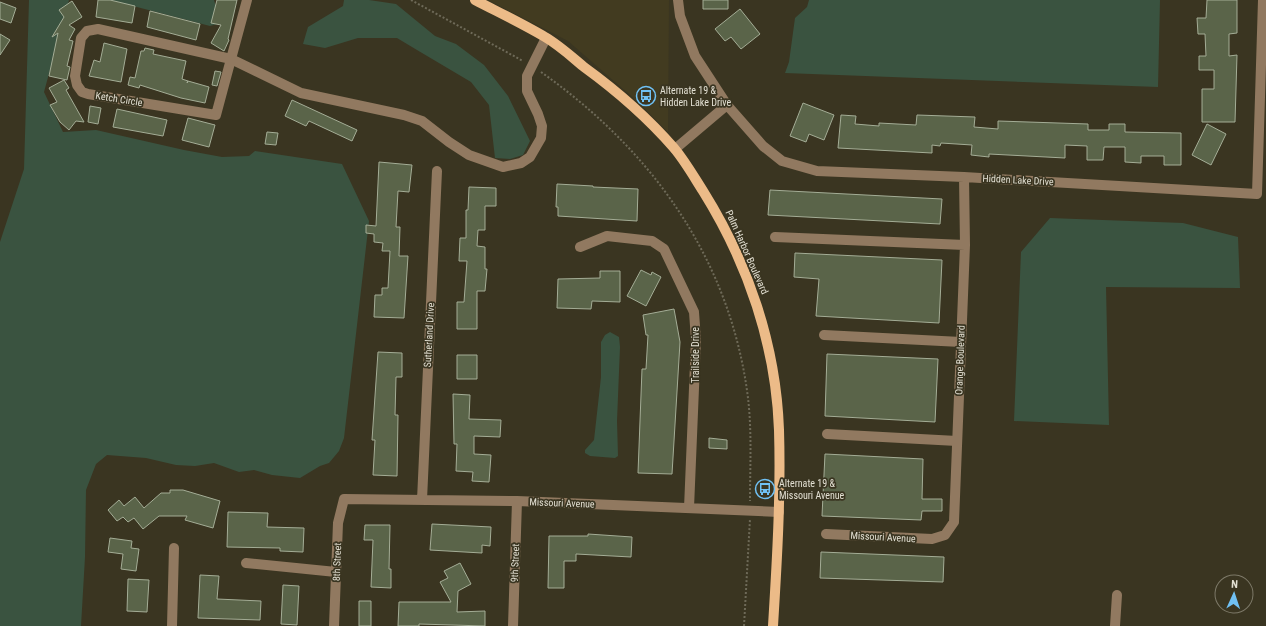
<svg xmlns="http://www.w3.org/2000/svg" width="1266" height="626" font-family="'Roboto Condensed',sans-serif">
<rect width="100%" height="100%" fill="#3a3521"/>
<!-- built -->
<path fill="#423b20" d="M488 0H669L668 132 638 102 568 41Z"/>
<!-- water -->
<path fill="#3a5340" d="M29 0H69L44 92 63 132 96 130 184 150 222 157 249 156 255 151 342 164 369 221 344 438 339 451 329 463 320 466 300 478 272 475 254 470 239 472 214 463 195 466 176 465 146 458 107 455 96 464 86 490 85 557 81 626H0V242L24 169Z
M110 0H214L221 23 210 26Z
M344 0H369L396 4 435 36 456 44 484 65 508 96 530 141 523 155 510 159 495 158 489 105 471 82 417 50 397 38H358L325 48 303 44 308 27 343 6Z
M809 0H1160L1158 87 785 73 789 62 795 18 807 7Z
M1050 218 1183 223 1238 237 1240 288 1106 287 1109 425 1014 421 1021 252Z
M610 332 619 337 620 347 617 421 618 456 615 458 590 456 585 453V450L594 440 601 377V342L605 335Z"/>
<!-- building -->
<path fill="#5a6449" stroke="#a4ad96" d="M98 0H110L135 6 132 23 96 17Z
M217 0H237L228 39 229 40 224 51 211 43 221 25 211 23Z
M703 0H728V9H703Z
M1207 0H1237V33L1229 34V56L1237 55 1235 122H1202V89H1214V70H1199V56H1206L1205 34H1198L1197 18H1206Z
M72 1 82 17 69 25 75 29 69 40 73 41 67 66 70 67 67 80 49 76 58 33 52 37 64 17 59 10Z
M0 2 16 8 11 23 0 19Z
M740 9 760 34 741 49 731 37 725 41 715 29Z
M150 11 200 24 196 40 147 27Z
M0 34 10 40 0 55Z
M104 43 127 49 121 82 89 76 94 60 100 62Z
M145 48 154 50 153 54 186 61 182 79 188 81 187 83 188 81 209 87 205 103 181 98 140 85 139 88 128 85 130 77 135 78 141 51H144Z
M215 71 221 72 217 86 212 85Z
M64 80 69 88 66 90 84 122 76 121 69 130 60 122 50 105 57 102 49 88Z
M292 100 357 130 352 141 309 121 306 126 285 116Z
M803 103 834 115 824 140 809 134 806 142 790 136Z
M90 106 101 108 98 124 88 122Z
M117 109 167 120 163 136 113 127Z
M841 115 856 116 855 124 879 126V123L916 125 917 115 975 117 974 127 998 129V121L1088 124V130H1109V124H1125V132L1181 133V165H1164V156H1141V163L1125 162V147H1104L1103 160H1087V146L1065 145V158L989 154V157L971 155 972 145 941 143 940 146 932 145V153L838 148Z
M188 118 215 125 209 147 182 140Z
M1207 124 1226 134 1211 165 1192 155Z
M267 132 278 133 276 145 265 144Z
M379 162 412 165 409 192 398 191 396 227H400L399 256H408L404 318 374 317 375 295H382V288H388L390 251H382L383 243 374 242V234L366 233V225L376 226Z
M557 184 593 186V187L638 189 637 221 558 216V207H556Z
M469 187 496 188V206H485V230H478L477 246 485 247V269H487L485 291H477V329H457V302H464L467 261H459L460 238H466V210H468Z
M770 190 942 199 940 224 768 215Z
M795 253 942 260 939 323 816 316 819 279 794 277Z
M641 270 651 275 652 272 661 277 646 306 627 296Z
M600 271H620V302L592 301 591 309 557 308 558 279 600 278Z
M674 309 680 342 672 474 638 473 642 369H646L648 335H646L643 315Z
M378 352 402 353V377H396L395 415H398L397 476 373 475 375 440H372Z
M827 354 938 359 935 422 825 416Z
M457 355H477V379H457Z
M453 394 470 395 469 419 501 420 500 437 474 436V454L491 455 489 482 472 481 473 472 456 471 457 444H454Z
M709 438 727 440V449L709 448Z
M825 454 923 459 922 499H942V511H922L921 520 822 516Z
M170 490H183L220 501 213 528 185 520 187 516H159L143 529 134 518 128 522 123 517 117 521 108 510 119 500 124 506 135 497 144 508 161 493H170Z
M228 512 268 513 267 527 304 528 303 552 280 551V548L227 547Z
M432 524 491 527 490 546 482 545V553L430 550Z
M365 525H390L389 569H391V588L371 587 373 540H364Z
M588 534 632 537 631 557 576 554V561H564V588H548L549 536H588Z
M110 538 132 541 131 548 139 549 136 571 121 569 123 554 108 552Z
M821 552 944 557 943 582 820 578Z
M460 563 471 584 458 591 457 612 485 611V626L419 624V626H398L399 602H451L440 582 448 578 444 571Z
M200 575 219 576 217 599 261 601 260 620 198 618Z
M128 579 149 580 147 612 127 611Z
M283 585 299 586 297 625 281 624Z
M359 601H371V626H359Z"/>
<g fill="none" stroke-linecap="round" stroke-linejoin="round">
<!-- path -->
<path stroke="#6e6a58" stroke-width="2" stroke-dasharray="2 2" stroke-linecap="butt" d="M411 0 523 61
M541 72C653 151 731 261 748 398 752 432 750 467 750 501
M744 626 750 519"/>
<!-- minor -->
<path stroke="#917960" stroke-width="10" d="M247 0 231 59 301 93 404 115 422 121 449 142 469 155 503 167 521 163 530 157 541 138 542 126 538 114 527 91V76L546 38
M678 0 680 16 695 56 727 105 763 146 782 161 817 171 964 177 1257 194 1263 0
M98 29 231 59 216 115 88 94 82 92 77 85 75 76 81 38 87 31Z
M675 149 727 105
M775 237 965 245
M580 247 607 236 652 241 664 249 694 312 696 340 689 508
M824 335 961 342
M827 434 957 441
M422 500 437 171
M826 534 932 539 945 535 954 522 965 245 964 177
M246 563 336 572
M172 626 174 548
M334 626 338 523 344 499 517 501 779 512
M513 626 517 501
M1115 626 1117 595"/>
<!-- major -->
<path stroke="#ecbb88" stroke-width="10" d="M475 0C498 12 523 24 545 37 559 45 572 57 584 67 617 91 647 117 674 148 685 161 694 177 703 191 748 263 776 345 779 430 781 495 777 561 773 626"/>
</g>
<!-- icons -->
<defs>
<g id="bus-ring" transform="scale(1)"><circle r="9.5" fill="#3a3521" stroke="#70c1f4" stroke-width="1.5"/><path d="M-5-6H5V4H4V6H2V4H-2V6H-4V4H-5ZM-3.5-4V0h7V-4ZM-3.5 1.2v1.5H-2V1.2ZM2 1.2v1.5H3.5V1.2Z" fill="#70c1f4"/></g>
</defs>
<g fill-rule="evenodd">
<use href="#bus-ring" x="646" y="96"/>
<use href="#bus-ring" x="765" y="489"/>
</g>
<g text-anchor="middle" dominant-baseline="central" stroke-width="3.5" stroke-linejoin="round" paint-order="stroke">
<!-- poi labels -->
<g font-size="10" fill="#e2dfd2" stroke="#3a3521" text-anchor="start">
<text x="660" y="90">Alternate 19 &amp;<tspan x="660" dy="12">Hidden Lake Drive</tspan></text>
<text x="779" y="483">Alternate 19 &amp;<tspan x="779" dy="12">Missouri Avenue</tspan></text>
</g>
<!-- street labels -->
<g font-size="10" fill="#e2dfd2" stroke="#3a3521">
<text transform="translate(119 99) rotate(9)">Ketch Circle</text>
<text transform="translate(1018 180) rotate(3)">Hidden Lake Drive</text>
<text transform="translate(747 252) rotate(66)">Palm Harbor Boulevard</text>
<text transform="translate(429 335) rotate(-87)">Sutherland Drive</text>
<text transform="translate(695 355) rotate(-90)">Trailside Drive</text>
<text transform="translate(960 360) rotate(-88)">Orange Boulevard</text>
<text transform="translate(562 503) rotate(2)">Missouri Avenue</text>
<text transform="translate(883 537) rotate(3)">Missouri Avenue</text>
<text transform="translate(337 562) rotate(-88)">8th Street</text>
<text transform="translate(515 563) rotate(-88)">9th Street</text>
</g>
</g>
<!-- north arrow -->
<g transform="translate(1234 594) rotate(3)"><circle r="19" fill="#3a3521" stroke="#7d7968"/>
<path d="M0-3L7 15L0 10L-7 15Z" fill="#70c1f4"/>
<text y="-6" font-size="11" font-weight="bold" text-anchor="middle" fill="#e2dfd2">N</text>
</g>
</svg>
